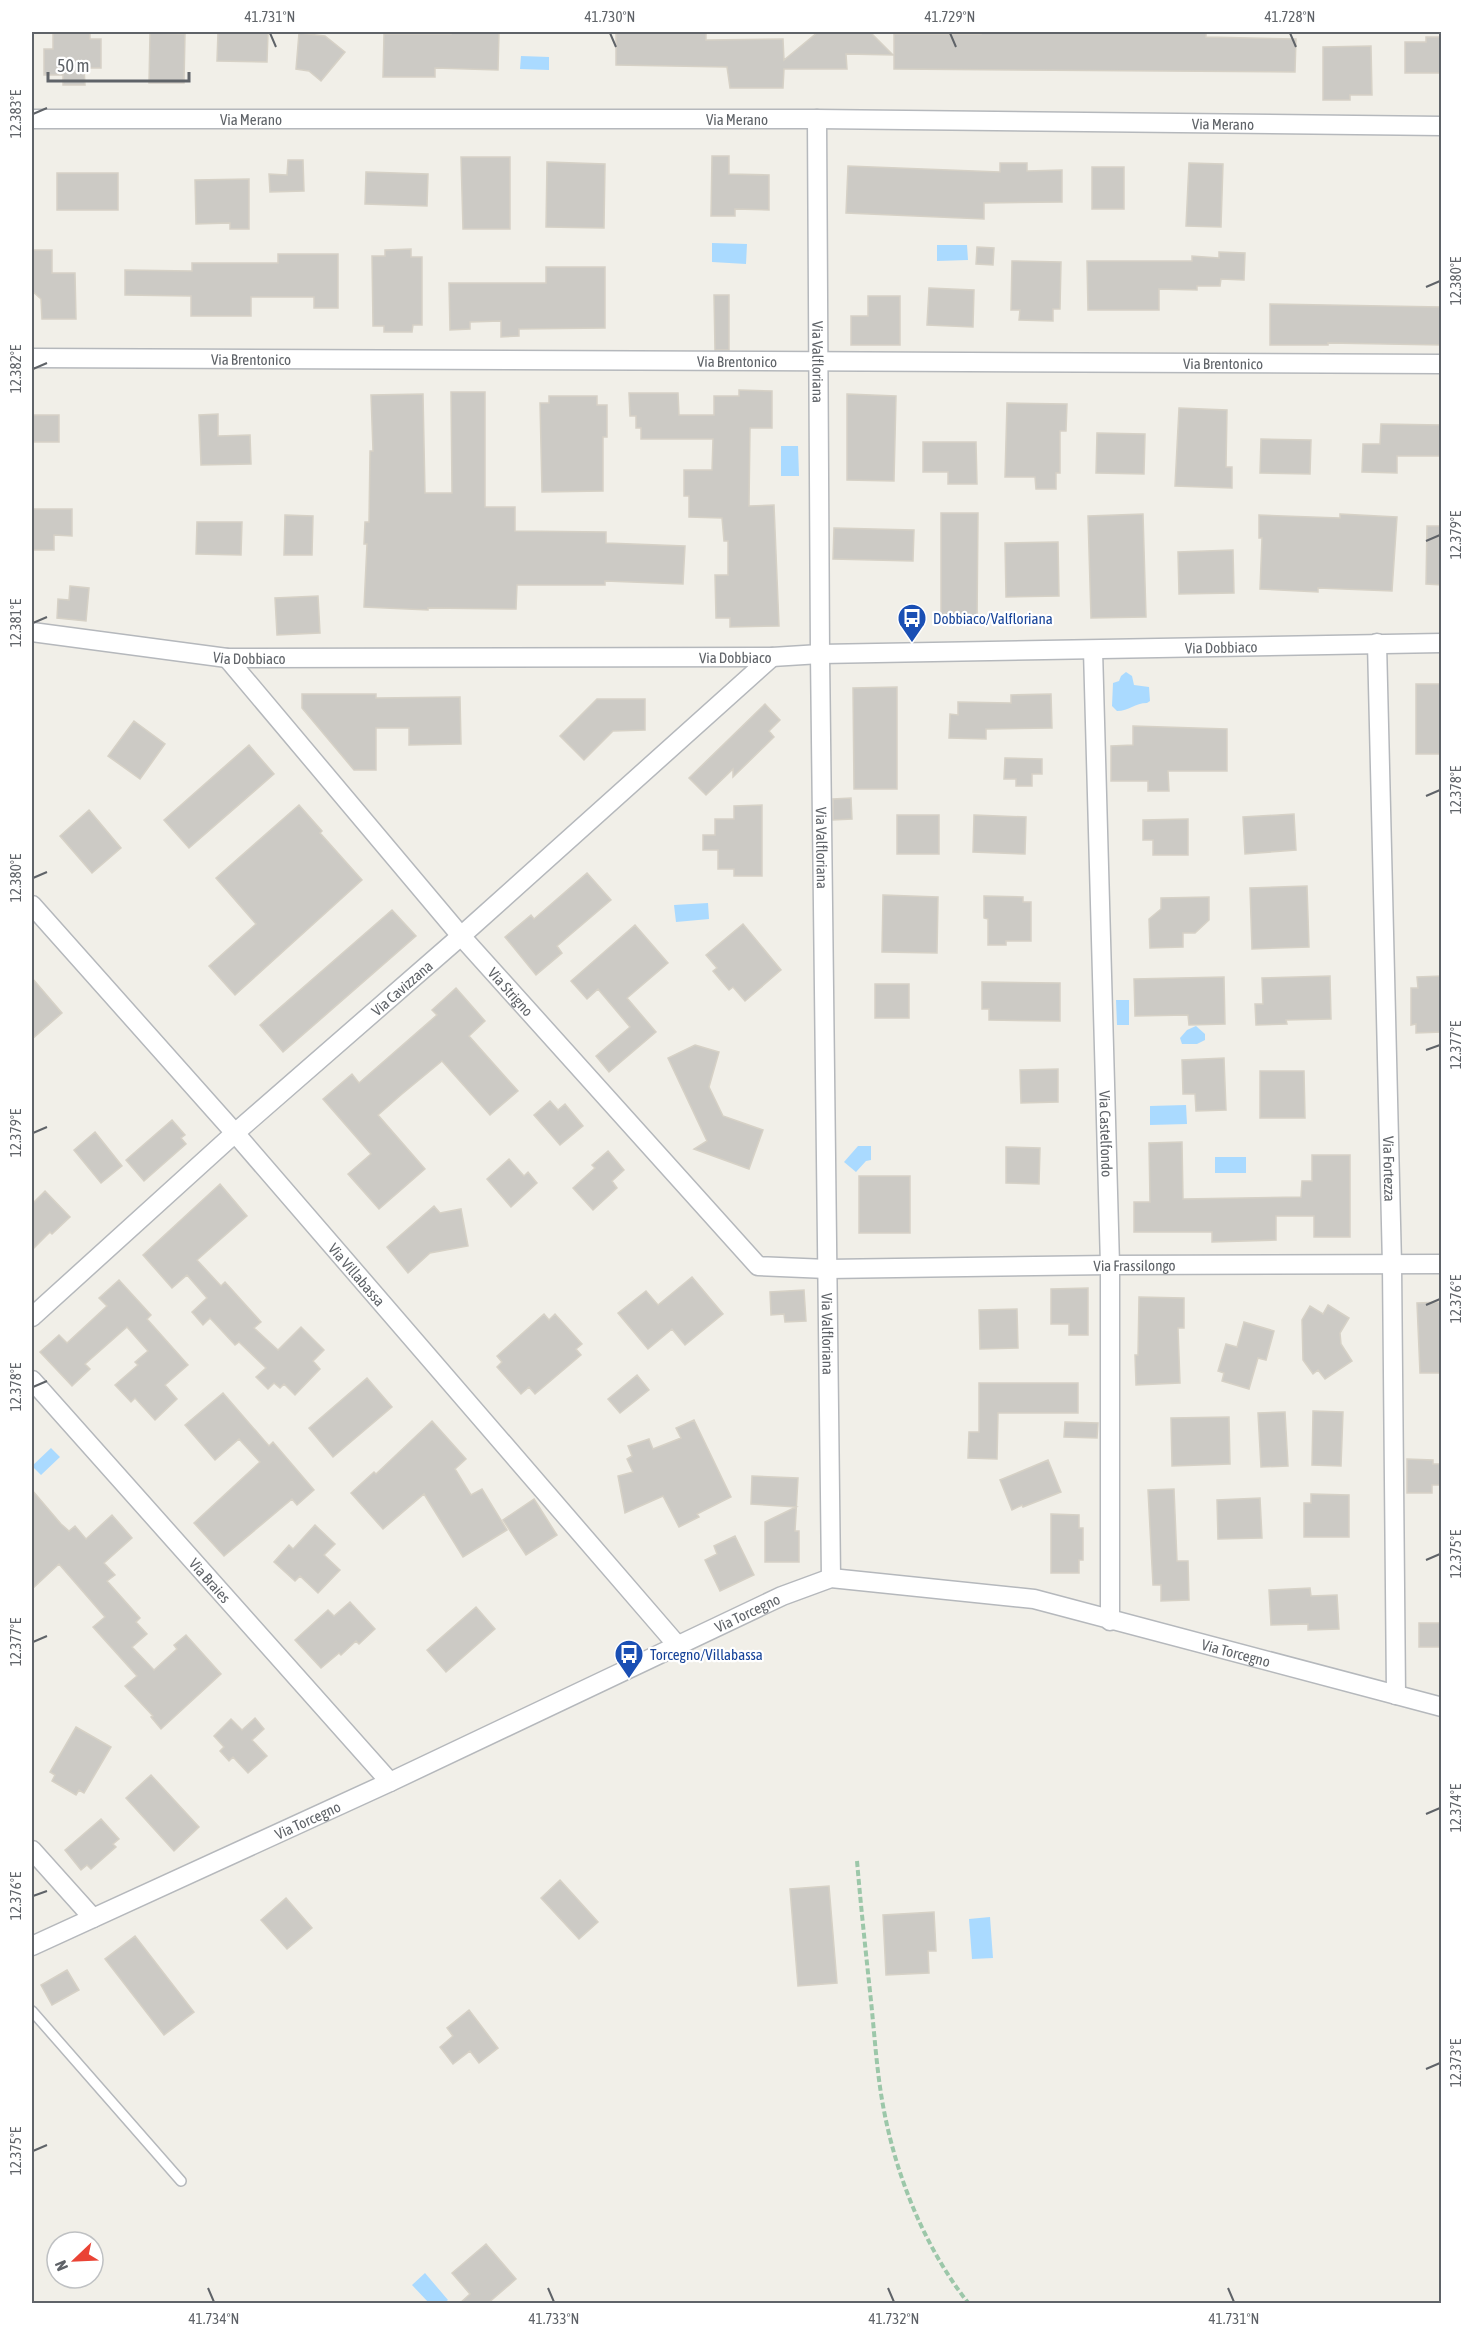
<svg xmlns="http://www.w3.org/2000/svg" width="1473" height="2335" font-family="'Asap Condensed',sans-serif">
<rect width="100%" height="100%" fill="#f1efe8"/>
<!-- water -->
<path fill="#aadaff" d="M521 56 549 57V70L520 69Z
M712 243 747 244 746 264 712 262Z
M937 245H967L968 260 937 261Z
M781 446H798L799 476H781Z
M1126 672 1132 676 1134 685 1149 687 1150 701 1147 703C1135 703 1129 711 1117 711L1112 706 1113 683 1119 681 1121 676Z
M708 903 709 919 676 922 674 905Z
M1116 1000H1129V1025H1117Z
M1196 1026 1205 1034V1040L1197 1044H1182L1180 1038 1187 1030Z
M1186 1105 1187 1124 1150 1125V1106Z
M858 1146H871V1160L866 1161 856 1172 844 1162Z
M1215 1157H1246V1173H1215Z
M51 1448 60 1457 41 1475 32 1466Z
M990 1917 993 1958 972 1959 969 1919Z
M425 2273 448 2300 444 2303H429L412 2285Z"/>
<!-- building -->
<path fill="#cccac5" stroke="#d6d1c6" stroke-width="1.5" d="M53 32H90V39H101V68H84L85 85H63V75H44V49H53Z
M218 32 268 33 267 62 217 61Z
M451 32H499L498 70 435 68V77H383L384 34H451Z
M616 32H706V40L783 39 784 60 818 32H870L893 55 846 54 847 69H784L783 88H730L727 67 616 65Z
M981 32H1206V37L1296 39 1295 72 894 69V34H981Z
M150 33 185 34 184 83H149Z
M299 33 325 36 345 52 321 81 309 71 296 69Z
M1426 37H1442V73H1405V42H1426Z
M1371 46 1372 95H1350V100H1323V47Z
M712 156H729V174L769 175V210L735 209V216H711Z
M461 157H510V229H463Z
M288 160H303L304 191 270 192 269 174 287 175Z
M547 162 605 164 604 228 546 227Z
M1000 163H1027V171L1062 170V202L984 203V219L846 213 848 166 1000 172Z
M1189 163 1223 164 1221 227 1186 226Z
M1092 167H1124V209H1092Z
M366 172 428 174 427 206 365 204Z
M57 173H118V210H57Z
M249 179V229H230V223L196 224 195 180Z
M977 247 994 248 993 265 976 264Z
M411 249V257H422V325H413L412 332H384V326H373L372 256H385V250Z
M32 250H52V273H75L76 319H42L41 299 32 291Z
M1219 252 1245 253 1244 280 1221 279 1220 286H1197V290L1159 289V310H1088L1087 261H1192V256L1219 258Z
M278 254H338V308H314V297H251V316H191V296L125 295V270L192 271V263H278Z
M1012 261 1061 262 1060 309H1053V321L1019 320 1020 310H1011Z
M546 267H605V328L519 329V336L501 337V321L470 322V329L450 330 449 283H546Z
M929 288 974 290 973 327 927 325Z
M714 295H729V350H715Z
M868 296H900V345H851V316H868Z
M1270 304 1442 307V345L1328 343V345H1270Z
M739 390 772 391V428H750L749 506 774 505 779 626 730 627V618H716L715 575H728V541H724L722 518 689 517V496H684V470H712L713 439H641V428H636V416H630L629 393H678L679 415H714V396H739Z
M451 392H485V507H515V531L606 532V543L685 546 683 584 605 581V585H517L516 609 428 608V610L364 607 367 544H364L365 522H369L370 451H373L371 395 423 394 425 493H452Z
M847 394 896 396 894 481 847 480Z
M549 396H597V405H607V437H603V491L542 492 540 403H549Z
M1007 403 1067 404 1066 431H1060V473H1056V489H1036L1035 477H1005Z
M1179 408 1227 410 1226 467H1232V488L1175 486Z
M218 414V436L250 435 251 464 201 465 199 415Z
M32 415H59V442H32Z
M1381 424 1442 425V456H1397V473L1362 472 1363 444H1380Z
M1097 433 1145 434 1144 474 1096 473Z
M1261 439 1311 440 1310 474 1260 473Z
M923 442H976L977 484H948V472H923Z
M32 509H72V536L54 535V550H32Z
M941 513H978L977 623 941 622Z
M1143 514 1146 617 1091 618 1088 516Z
M1340 514 1397 517 1392 591 1318 588V592L1260 589 1262 538H1259V515L1340 518Z
M285 515 313 516 312 555H284Z
M197 522H242L241 555 196 554Z
M1427 526H1442V585L1426 584Z
M834 528 914 530 913 561 833 559Z
M1058 542 1059 596 1006 597 1005 543Z
M1233 550 1234 593 1179 594 1178 552Z
M70 586 89 588 86 621 57 618 58 599 69 600Z
M318 596 320 633 277 635 275 598Z
M1416 684H1442V754H1416Z
M897 687V789H854L853 688Z
M302 694H376V698L460 697 461 744 409 745V728H376V770H354L302 708Z
M1051 694 1052 728 986 729V739L949 738 950 714 958 715V702L1011 703V695Z
M597 699H645V730L613 731 584 760 560 736Z
M765 704 780 720 769 731 774 737 733 777V769L706 795 689 778Z
M134 721 165 744 140 779 108 756Z
M1133 726 1227 729V771H1168L1169 791H1148V781H1111V746L1133 745Z
M249 745 274 774 189 848 164 820Z
M1005 758 1042 759V774H1032V786H1016V779H1004Z
M851 798 852 819 833 820V799Z
M299 805 322 831 320 833 362 880 235 995 209 966 256 924 216 878Z
M762 805V876H734V869H718V850H703V835H715V819H734V806Z
M89 810 121 848 92 873 60 836Z
M1294 814 1296 850 1245 854 1243 817Z
M897 815H939V854H897Z
M974 815 1026 817 1025 854 973 852Z
M1188 819V855H1153V840H1143V820Z
M587 873 611 900 557 946 562 953 536 975 505 937 531 915 534 919Z
M1307 886 1309 947 1252 949 1250 888Z
M883 895 938 897 937 953 882 952Z
M984 896 1023 897V902H1031V941H1006V945H988V919L984 918Z
M1209 897V920L1195 933H1183V947L1150 948 1149 919 1161 909V898Z
M392 910 416 936 283 1052 260 1025Z
M743 924 781 970 745 1001 733 987 729 990 713 971 717 968 706 955Z
M635 925 668 963 627 998 656 1032 609 1072 596 1056 630 1027 598 989 587 999 571 981Z
M1330 976 1331 1019 1286 1020 1287 1024 1256 1025 1255 1004H1263L1262 978Z
M1442 976V1032L1416 1033V1024L1411 1025V988H1418L1417 977Z
M1224 977 1225 1024 1189 1025 1188 1015 1135 1016 1134 979Z
M32 978 62 1013 32 1039Z
M982 982 1060 983V1021L989 1020V1009H982Z
M875 984H909V1018H875Z
M456 988 485 1021 469 1036 518 1091 490 1115 442 1061 402 1094 378 1115 425 1169 379 1209 348 1174 371 1154 323 1099 352 1074 359 1083 437 1015 432 1010Z
M695 1045 719 1052 709 1087 723 1116 763 1130 749 1169 694 1149 707 1141 668 1058Z
M1224 1058 1226 1110 1196 1111 1195 1094H1183L1182 1060Z
M1058 1069V1102L1021 1103 1020 1070Z
M1260 1071H1304L1305 1118H1260Z
M550 1101 558 1110 565 1104 583 1126 560 1145 534 1115Z
M172 1120 185 1135 181 1138 186 1144 144 1181 126 1160Z
M95 1132 122 1166 101 1183 74 1150Z
M1182 1142 1183 1199 1301 1197 1302 1181H1312V1155H1350V1237H1314V1216H1276V1240L1212 1242V1232H1134V1202H1150L1149 1143Z
M1006 1147 1040 1148 1039 1184 1006 1183Z
M608 1151 624 1170 612 1181 617 1188 593 1210 573 1188 595 1168 592 1165Z
M509 1159 524 1176 528 1172 537 1183 511 1207 487 1179Z
M859 1176H910V1233H859Z
M220 1184 247 1216 197 1260 221 1286 225 1282 261 1322 254 1328 278 1350 301 1327 324 1350 313 1361 320 1369 295 1395 284 1384 280 1388 274 1383 268 1389 256 1377 266 1368 239 1342 235 1345 210 1318 203 1325 192 1312 207 1298 187 1275 172 1288 143 1255Z
M45 1191 70 1217 52 1234 50 1232 32 1250V1204Z
M434 1206 440 1213 461 1209 468 1246 430 1253 408 1273 387 1247Z
M692 1277 723 1314 685 1345 672 1329 648 1349 618 1313 646 1291 658 1305Z
M119 1280 151 1315 147 1319 188 1365 165 1385 177 1399 155 1420 135 1398 131 1402 115 1385 138 1365 135 1362 148 1351 127 1327 85 1364 90 1369 72 1386 40 1352 59 1335 67 1343 107 1306 99 1298Z
M1088 1288V1335H1069V1324H1051V1289Z
M804 1290 806 1321 785 1322 784 1314 771 1315 770 1292Z
M1139 1297 1184 1298V1328H1178L1180 1383 1136 1385 1135 1355H1138Z
M1442 1302V1373H1420L1417 1303Z
M1328 1305 1349 1318 1340 1333 1341 1344 1352 1361 1325 1379 1318 1370 1313 1374 1303 1360 1302 1320 1310 1306 1323 1314Z
M1017 1309 1018 1348 980 1349 979 1310Z
M544 1314 549 1320 555 1314 582 1344 576 1349 581 1355 535 1394 529 1387 521 1394 497 1367 502 1362 497 1356Z
M1244 1322 1274 1331 1266 1360 1258 1358 1249 1389 1222 1381 1224 1373 1218 1371 1226 1344 1237 1347Z
M637 1375 649 1390 620 1413 608 1399Z
M367 1378 392 1407 333 1457 309 1428Z
M979 1383H1078V1413H998L997 1459 968 1458 969 1432H979Z
M223 1393 269 1446 273 1442 314 1490 297 1505 292 1499 224 1556 194 1523 260 1462 239 1439 215 1460 185 1425Z
M1313 1411 1343 1412 1341 1466 1312 1465Z
M1285 1412 1288 1466 1261 1467 1258 1413Z
M1229 1417 1230 1464 1172 1466 1171 1418Z
M694 1420 731 1497 697 1514 699 1517 679 1527 663 1496 625 1513 618 1476 633 1472 627 1459 632 1456 628 1446 649 1439 653 1449 681 1438 676 1428Z
M432 1421 466 1459 455 1469 471 1495 482 1489 507 1530 463 1557 424 1494 383 1529 351 1493 374 1472 376 1474Z
M1065 1422 1098 1423 1097 1438 1064 1437Z
M1407 1459 1433 1460V1464H1440V1485H1432V1493H1407Z
M1048 1460 1061 1492 1023 1507 1022 1505 1012 1510 1000 1480Z
M752 1476 798 1478 795 1531H799V1562H765V1522L796 1507 751 1504Z
M1174 1489 1177 1561H1188L1189 1600 1161 1601V1585H1153L1148 1490Z
M32 1490 61 1524 69 1531 75 1526 86 1539 112 1515 132 1538 104 1563 115 1575 107 1581 140 1618 136 1622 147 1634 132 1647 154 1670 177 1649 174 1645 186 1635 221 1674 161 1729 151 1717 153 1716 125 1686 137 1676 93 1627 105 1617 59 1564 32 1589Z
M1311 1494 1349 1495V1537H1304V1503H1311Z
M1260 1498 1262 1538 1218 1539 1217 1500Z
M534 1499 557 1535 526 1555 503 1520Z
M1051 1514 1079 1515V1528H1083V1560H1079V1573H1051Z
M315 1525 335 1544 324 1555 340 1570 318 1593 300 1576 295 1581 274 1562 289 1545 293 1549Z
M735 1536 754 1575 720 1591 705 1560 717 1554 714 1546Z
M1310 1588 1311 1596 1337 1595 1339 1629 1308 1630V1624L1271 1625 1269 1590Z
M350 1602 375 1629 359 1644 356 1641 341 1655 339 1653 321 1668 295 1640 328 1610 334 1616Z
M476 1607 495 1629 446 1672 427 1650Z
M1419 1623H1442V1647H1419Z
M255 1718 264 1729 252 1740 267 1756 248 1773 233 1757 229 1761 220 1751 224 1747 214 1736 231 1719 242 1730Z
M76 1727 111 1747 84 1793 79 1790 76 1795 52 1781 55 1775 50 1772Z
M151 1775 199 1827 174 1851 126 1798Z
M101 1819 119 1839 113 1844 116 1847 91 1869 87 1865 81 1870 65 1850Z
M560 1880 598 1922 579 1939 541 1898Z
M829 1886 837 1983 798 1986 790 1889Z
M286 1898 312 1928 287 1949 261 1920Z
M934 1912 936 1951H928L929 1973 886 1975 883 1915Z
M135 1936 194 2012 164 2035 105 1959Z
M67 1970 79 1990 52 2005 41 1985Z
M469 2010 498 2048 479 2063 470 2051 453 2064 440 2047 453 2036 447 2028Z
M486 2244 516 2279 487 2304H459L470 2294 452 2273Z"/>
<g fill="none" stroke-linecap="round" stroke-linejoin="round">
<!-- lane casing -->
<g stroke="#b5b8bc" stroke-width="12">
<path id="lane" d="M32 2011 181 2181"/>
</g>
<!-- street casing -->
<g stroke="#b5b8bc" stroke-width="21">
<g id="street">
<path id="s1" d="M32 119H817L1442 126"/>
<path id="s2" d="M817 119 820 654 831 1578"/>
<path id="s3" d="M32 358 1442 364"/>
<path id="s4" d="M32 632 227 658 772 657 820 654 1442 643"/>
<path id="s5" d="M1377 643 1392 1265 1396 1695"/>
<path id="s6" d="M1093 650 1110 1265V1621"/>
<path id="s7" d="M227 658 461 936 758 1266 827 1269 1110 1265 1442 1264"/>
<path id="s8" d="M32 905 235 1133 678 1646"/>
<path id="s9" d="M32 1317 235 1133 461 936 772 657"/>
<path id="s10" d="M32 1380 390 1782"/>
<path d="M32 1850 93 1918"/>
<path id="s11" d="M32 1946 390 1782 782 1596 831 1578 1034 1599 1442 1707"/>
</g>
</g>
<!-- path -->
<path stroke="#9cc7a9" stroke-width="4" stroke-dasharray="6 3" stroke-linecap="butt" d="M857 1861C861 1908 866 1954 871 2001 874 2030 876 2059 880 2087 891 2164 921 2243 969 2304"/>
<!-- lane -->
<use href="#lane" stroke="#fff" stroke-width="9"/>
<!-- street -->
<use href="#street" stroke="#fff" stroke-width="18"/>
</g>
<!-- ticks -->
<path fill="none" stroke="#5f6368" stroke-width="2" d="M270 33 276 47M610 33 616 47M950 33 956 47M1290 33 1296 47M33 114 47 108M1426 287 1440 281M33 369 47 363M1426 541 1440 535M33 623 47 617M1426 796 1440 790M33 878 47 872M1426 1050 1440 1045M33 1133 47 1127M1426 1305 1440 1299M33 1387 47 1381M1426 1560 1440 1554M33 1642 47 1636M1426 1814 1440 1808M33 1896 47 1891M1426 2069 1440 2063M33 2151 47 2145M208 2288 214 2302M548 2288 554 2302M888 2288 894 2302M1228 2288 1234 2302"/>
<!-- icons -->
<defs>
<g id="bus-pin" transform="scale(1.5)"><path d="M0 17L-7.5 6A9.5 9.5 0 1 1 7.5 6Z" fill="#1a4fb4" stroke="#fff"/><path d="M-5-6H5V4H4V6H2V4H-2V6H-4V4H-5ZM-3.5-4V0h7V-4ZM-3.5 1.2v1.5H-2V1.2ZM2 1.2v1.5H3.5V1.2Z" fill="#fff"/></g>
</defs>
<g fill-rule="evenodd">
<use href="#bus-pin" x="912" y="618"/>
<use href="#bus-pin" x="629" y="1654"/>
</g>
<g text-anchor="middle" dominant-baseline="central" stroke-width="4.5" stroke-linejoin="round" paint-order="stroke">
<!-- street labels -->
<g font-size="15" fill="#5f6368" stroke="#fff">
<text stroke="none"><textPath href="#s1" startOffset="219">Via Merano</textPath></text>
<text stroke="none"><textPath href="#s1" startOffset="705">Via Merano</textPath></text>
<text stroke="none"><textPath href="#s1" startOffset="1191">Via Merano</textPath></text>
<text stroke="none"><textPath href="#s3" startOffset="219">Via Brentonico</textPath></text>
<text stroke="none"><textPath href="#s3" startOffset="705">Via Brentonico</textPath></text>
<text stroke="none"><textPath href="#s2" startOffset="243">Via Valfloriana</textPath></text>
<text stroke="none"><textPath href="#s3" startOffset="1191">Via Brentonico</textPath></text>
<text stroke="none"><textPath href="#s4" startOffset="1191">Via Dobbiaco</textPath></text>
<text stroke="none"><textPath href="#s4" startOffset="219">Via Dobbiaco</textPath></text>
<text stroke="none"><textPath href="#s4" startOffset="705">Via Dobbiaco</textPath></text>
<text stroke="none"><textPath href="#s2" startOffset="729">Via Valfloriana</textPath></text>
<text stroke="none"><textPath href="#s9" startOffset="495">Via Cavizzana</textPath></text>
<text stroke="none"><textPath href="#s7" startOffset="438">Via Strigno</textPath></text>
<text stroke="none"><textPath href="#s6" startOffset="484">Via Castelfondo</textPath></text>
<text stroke="none"><textPath href="#s5" startOffset="526">Via Fortezza</textPath></text>
<text stroke="none"><textPath href="#s7" startOffset="1184">Via Frassilongo</textPath></text>
<text stroke="none"><textPath href="#s8" startOffset="492">Via Villabassa</textPath></text>
<text stroke="none"><textPath href="#s2" startOffset="1215">Via Valfloriana</textPath></text>
<text stroke="none"><textPath href="#s10" startOffset="268">Via Braies</textPath></text>
<text stroke="none"><textPath href="#s11" startOffset="789">Via Torcegno</textPath></text>
<text stroke="none"><textPath href="#s11" startOffset="1293">Via Torcegno</textPath></text>
<text stroke="none"><textPath href="#s11" startOffset="303">Via Torcegno</textPath></text>
</g>
<!-- transit labels -->
<g font-size="15" fill="#164399" stroke="#fff" text-anchor="start">
<text x="933" y="618">Dobbiaco/Valfloriana</text>
<text x="650" y="1654">Torcegno/Villabassa</text>
</g>
</g>
<!-- border -->
<rect width="1473" height="2335" fill="none" stroke="#ffffff" stroke-width="66"/>
<!-- north arrow -->
<g transform="translate(75 2260) rotate(247)"><circle r="28" fill="#ffffff" stroke="#bfc1c3" stroke-width="1.5"/>
<path d="M0-4.5L10 22L0 15L-10 22Z" fill="#ea4335"/>
<text y="-9" font-size="16" font-weight="bold" text-anchor="middle" fill="#5f6368">N</text>
</g>
<!-- scale -->
<path d="M48 72v9h141v-9" fill="none" stroke="#5f6368" stroke-width="3"/>
<text x="57" y="72" font-size="18" fill="#5f6368" stroke="#ffffff" stroke-width="4.5" paint-order="stroke">50 m</text>
<rect x="33" y="33" width="1407" height="2269" fill="none" stroke="#5f6368" stroke-width="2"/>
<g font-size="15" text-anchor="middle" fill="#5f6368">
<text x="270" y="22">41.731°N</text>
<text x="610" y="22">41.730°N</text>
<text x="950" y="22">41.729°N</text>
<text x="1290" y="22">41.728°N</text>
<text transform="translate(16 114) rotate(-90)" y="5">12.383°E</text>
<text transform="translate(1456 281) rotate(-90)" y="5">12.380°E</text>
<text transform="translate(16 369) rotate(-90)" y="5">12.382°E</text>
<text transform="translate(1456 535) rotate(-90)" y="5">12.379°E</text>
<text transform="translate(16 623) rotate(-90)" y="5">12.381°E</text>
<text transform="translate(1456 790) rotate(-90)" y="5">12.378°E</text>
<text transform="translate(16 878) rotate(-90)" y="5">12.380°E</text>
<text transform="translate(1456 1045) rotate(-90)" y="5">12.377°E</text>
<text transform="translate(16 1133) rotate(-90)" y="5">12.379°E</text>
<text transform="translate(1456 1299) rotate(-90)" y="5">12.376°E</text>
<text transform="translate(16 1387) rotate(-90)" y="5">12.378°E</text>
<text transform="translate(1456 1554) rotate(-90)" y="5">12.375°E</text>
<text transform="translate(16 1642) rotate(-90)" y="5">12.377°E</text>
<text transform="translate(1456 1808) rotate(-90)" y="5">12.374°E</text>
<text transform="translate(16 1896) rotate(-90)" y="5">12.376°E</text>
<text transform="translate(1456 2063) rotate(-90)" y="5">12.373°E</text>
<text transform="translate(16 2151) rotate(-90)" y="5">12.375°E</text>
<text x="214" y="2324">41.734°N</text>
<text x="554" y="2324">41.733°N</text>
<text x="894" y="2324">41.732°N</text>
<text x="1234" y="2324">41.731°N</text>
</g>
</svg>
